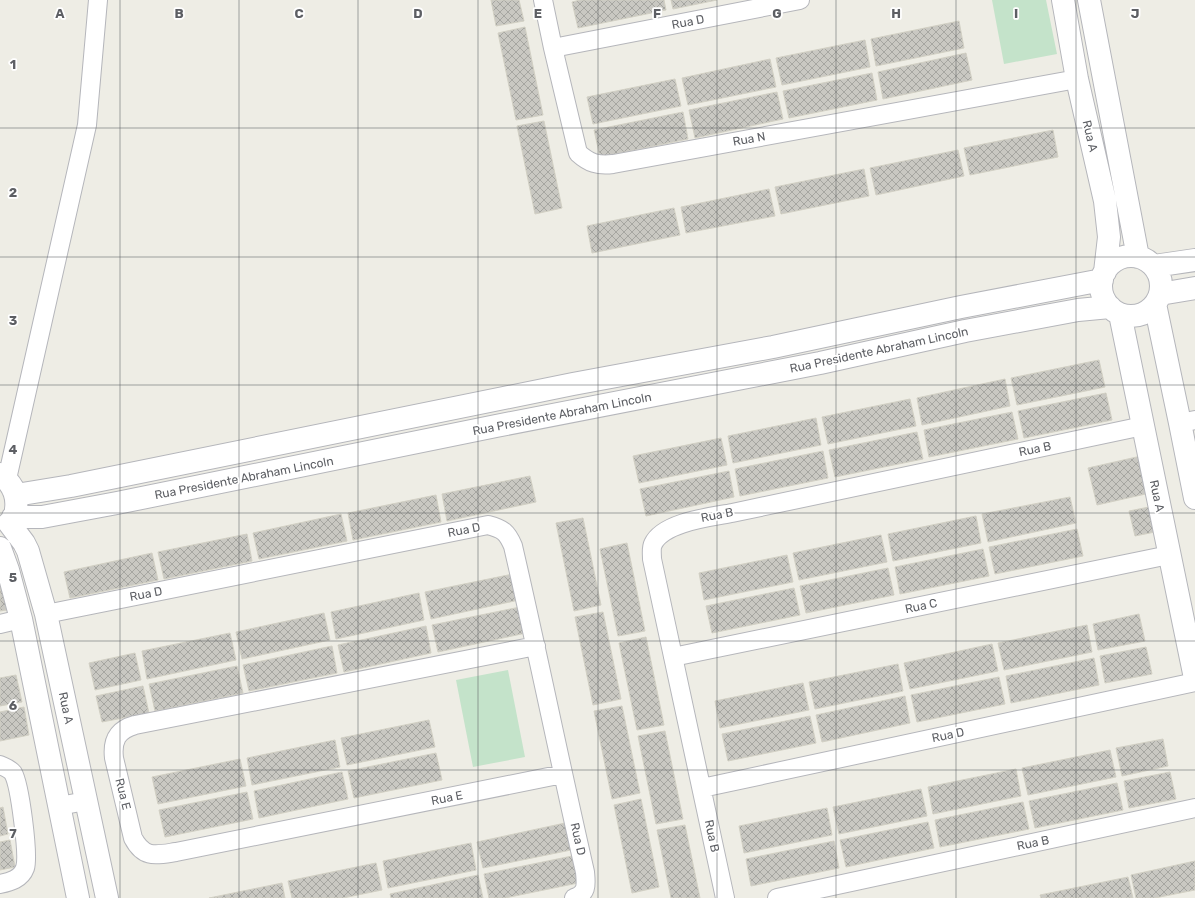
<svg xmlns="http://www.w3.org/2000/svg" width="1195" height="898" font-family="Rubik,sans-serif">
<defs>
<pattern id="building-cross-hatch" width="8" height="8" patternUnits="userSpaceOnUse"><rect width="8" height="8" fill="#c9c8c2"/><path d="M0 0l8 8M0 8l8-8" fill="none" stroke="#a6a6a1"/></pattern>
</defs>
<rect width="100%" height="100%" fill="#eeede5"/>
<!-- garden -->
<path fill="#c4e3ca" d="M992 0H1046L1057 54 1004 64Z
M508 670 525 757 473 767 456 680Z"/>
<!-- building -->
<path fill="url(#building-cross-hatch)" stroke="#d2d0c4" d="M491 0H519L524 21 496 26Z
M580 0H664L666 10 578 28 572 2Z
M671 0H717L673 9Z
M959 21 964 48 876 66 871 39Z
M525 27 543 115 516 120 498 33Z
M865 40 870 67 782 85 776 58Z
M966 53 972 80 883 99 878 72Z
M770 59 776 87 688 105 682 78Z
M872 73 877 100 789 118 783 91Z
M675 79 681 106 593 124 587 97Z
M777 92 783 119 695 138 689 110Z
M683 112 688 139 600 157 594 130Z
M544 121 562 208 535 214 517 126Z
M1053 130 1058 157 970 175 964 148Z
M958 150 964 176 876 195 870 168Z
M864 169 869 196 781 214 775 187Z
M769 189 775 216 686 233 681 207Z
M674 208 680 235 592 253 587 226Z
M1099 360 1105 387 1017 405 1011 378Z
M1005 379 1010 406 922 425 917 398Z
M1106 393 1112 420 1024 438 1018 411Z
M910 399 916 426 828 444 822 417Z
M1012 412 1018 439 929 457 924 430Z
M816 418 821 445 733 463 728 436Z
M917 432 923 459 835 477 829 450Z
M721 438 727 465 639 483 633 456Z
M823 451 828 478 740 496 735 469Z
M1141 456 1150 493 1097 505 1088 468Z
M729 471 734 497 646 516 640 489Z
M530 476 536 502 447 521 442 494Z
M436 495 441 522 353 540 348 513Z
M1070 497 1076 523 988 542 982 514Z
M1154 506 1160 531 1135 536 1129 511Z
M341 514 347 541 259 559 253 533Z
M976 516 981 543 893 561 888 534Z
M583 518 601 605 574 611 556 523Z
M1077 529 1083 556 995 574 989 547Z
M247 534 252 561 164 579 158 552Z
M881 535 887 562 799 580 793 553Z
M627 543 645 631 618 636 600 549Z
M983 549 989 576 900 594 895 567Z
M152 553 158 580 70 598 64 572Z
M787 555 793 582 704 600 699 573Z
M888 568 894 595 806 613 800 586Z
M513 574 519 600 431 619 425 592Z
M0 583H1L7 610 0 611Z
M794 588 800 615 712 633 706 606Z
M419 593 424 620 336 639 331 612Z
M520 607 526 633 438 652 432 625Z
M603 612 621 699 593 705 575 617Z
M324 613 330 640 242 659 236 632Z
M1139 614 1145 641 1098 650 1093 624Z
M1087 625 1092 652 1004 670 998 643Z
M426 626 431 653 344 672 338 645Z
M230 633 236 660 147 679 142 651Z
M646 637 664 725 637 730 619 643Z
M992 644 998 671 910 689 904 663Z
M332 646 337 673 249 691 243 665Z
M1146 647 1152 674 1105 683 1100 656Z
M135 653 141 680 95 690 89 663Z
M1094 658 1099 685 1011 703 1006 676Z
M898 664 903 691 815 709 809 682Z
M237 666 243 693 155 711 149 684Z
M16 675 22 702 0 706V678Z
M999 677 1005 704 917 722 911 695Z
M803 683 809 710 720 728 715 701Z
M143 686 149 713 102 722 96 696Z
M905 696 910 723 822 742 816 715Z
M622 706 640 793 612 799 594 711Z
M24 707 29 735 0 741V712Z
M810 716 816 743 728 761 722 734Z
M429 720 435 747 347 765 341 738Z
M665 731 683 819 656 824 638 736Z
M1163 739 1168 766 1122 776 1116 748Z
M335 740 340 767 252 785 247 758Z
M1110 750 1116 777 1028 795 1022 768Z
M436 753 442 780 354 798 348 771Z
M240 759 246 786 158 804 152 777Z
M1016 769 1021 796 933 814 928 787Z
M342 772 348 799 259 818 254 791Z
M1170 772 1176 799 1129 808 1124 781Z
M1117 783 1123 810 1035 828 1029 801Z
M921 789 927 816 839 834 833 807Z
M247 792 253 819 165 837 159 810Z
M641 799 659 887 632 893 614 805Z
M1023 802 1029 829 940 847 935 820Z
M3 807 8 834 0 836V808Z
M827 808 832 835 744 853 739 826Z
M928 822 934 848 846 867 840 840Z
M565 823 571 850 483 868 477 842Z
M685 825 700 898H671L657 830Z
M10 840 15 867 0 870V842Z
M834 841 839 868 751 886 746 859Z
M471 843 476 870 388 888 383 861Z
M572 856 578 883 505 898H489L484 874Z
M1195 861V890L1155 898H1136L1131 875Z
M376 863 382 890 343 898H292L288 881Z
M478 875 483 898H391L390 894Z
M1128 877 1133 898H1041L1040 895Z
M282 883 285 898H209Z"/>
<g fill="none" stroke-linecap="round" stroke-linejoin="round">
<!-- minor casing -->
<g stroke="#b5b6bb" stroke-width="20">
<path id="minor" d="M543 0 553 48 578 153C589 163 598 166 613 164L1077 79
M553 48 800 0
M1180 423 1195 420
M7 479 87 125 98 0
M46 614 488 525C503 529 507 532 513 546 538 654 560 763 585 872 586 884 588 893 574 898
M0 624 21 619
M536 646 135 725C117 730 112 741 114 758L133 838C144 859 156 855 176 852L563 774
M673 657 1169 555
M0 765C5 767 10 769 13 773 20 785 29 856 25 868 21 879 10 882 0 884
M702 788 1195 682
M59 806 86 801
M725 898 652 559C652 555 651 548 653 544 663 522 711 517 732 513L1143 426
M777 898 1195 808"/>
</g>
<!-- tertiary casing -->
<g stroke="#b5b6bb" stroke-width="24">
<path id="tertiary" d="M1063 0 1077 79 1105 201 1109 237 1105 272
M1089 0 1138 257
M1101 286a30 30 0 1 1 60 0a30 30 0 1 1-60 0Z
M1154 266 1195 260
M1160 294 1195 288
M1155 304 1180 423 1195 498
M1120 314 1195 678
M0 474C12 483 18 494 16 509
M16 495 71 486 573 384 773 347 961 307 1102 280
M13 517H42L117 503 496 426 820 363 965 331 1078 310 1110 307
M9 523 24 543 28 551 46 614 107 898
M0 548 8 570 21 619 78 898"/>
</g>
<!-- minor -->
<use href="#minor" stroke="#fff" stroke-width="18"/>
<!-- tertiary -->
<use href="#tertiary" stroke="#fff" stroke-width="22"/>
</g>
<!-- grid -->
<path fill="none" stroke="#5d5f64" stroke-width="1" stroke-opacity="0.55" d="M120 0V898M239 0V898M358 0V898M478 0V898M598 0V898M717 0V898M836 0V898M956 0V898M1076 0V898M0 128H1195M0 257H1195M0 385H1195M0 513H1195M0 641H1195M0 770H1195"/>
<g text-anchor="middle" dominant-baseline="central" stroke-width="3.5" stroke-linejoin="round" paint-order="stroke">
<!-- street labels -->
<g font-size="12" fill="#5d5f64" stroke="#fff">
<text transform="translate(688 22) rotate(-11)">Rua D</text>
<text transform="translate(1090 136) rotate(77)">Rua A</text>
<text transform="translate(749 139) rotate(-10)">Rua N</text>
<text transform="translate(879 350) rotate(-12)">Rua Presidente Abraham Lincoln</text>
<text transform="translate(562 414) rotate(-11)">Rua Presidente Abraham Lincoln</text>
<text transform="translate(1035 449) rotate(-12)">Rua B</text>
<text transform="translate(244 478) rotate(-11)">Rua Presidente Abraham Lincoln</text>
<text transform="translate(1157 496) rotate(78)">Rua A</text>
<text transform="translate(717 515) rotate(-11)">Rua B</text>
<text transform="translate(464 530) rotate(-11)">Rua D</text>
<text transform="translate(146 594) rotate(-11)">Rua D</text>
<text transform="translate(921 606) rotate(-12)">Rua C</text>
<text transform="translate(66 708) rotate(78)">Rua A</text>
<text transform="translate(948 735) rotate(-12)">Rua D</text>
<text transform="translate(123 794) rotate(76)">Rua E</text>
<text transform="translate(447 798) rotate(-11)">Rua E</text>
<text transform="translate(712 836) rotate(78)">Rua B</text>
<text transform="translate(578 839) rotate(77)">Rua D</text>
<text transform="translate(1033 843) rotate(-12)">Rua B</text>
</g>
</g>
<g font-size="13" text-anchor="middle" font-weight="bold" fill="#5d5f64" stroke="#fff" stroke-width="3.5" stroke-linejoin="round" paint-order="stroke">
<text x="60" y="18">A</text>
<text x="179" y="18">B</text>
<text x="299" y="18">C</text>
<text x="418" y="18">D</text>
<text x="538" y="18">E</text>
<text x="657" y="18">F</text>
<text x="777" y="18">G</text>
<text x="896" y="18">H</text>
<text x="1016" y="18">I</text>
<text x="1135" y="18">J</text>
<text x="13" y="69">1</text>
<text x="13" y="197">2</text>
<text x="13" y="325">3</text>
<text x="13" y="454">4</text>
<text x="13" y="582">5</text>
<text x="13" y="710">6</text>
<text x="13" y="838">7</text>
</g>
</svg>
